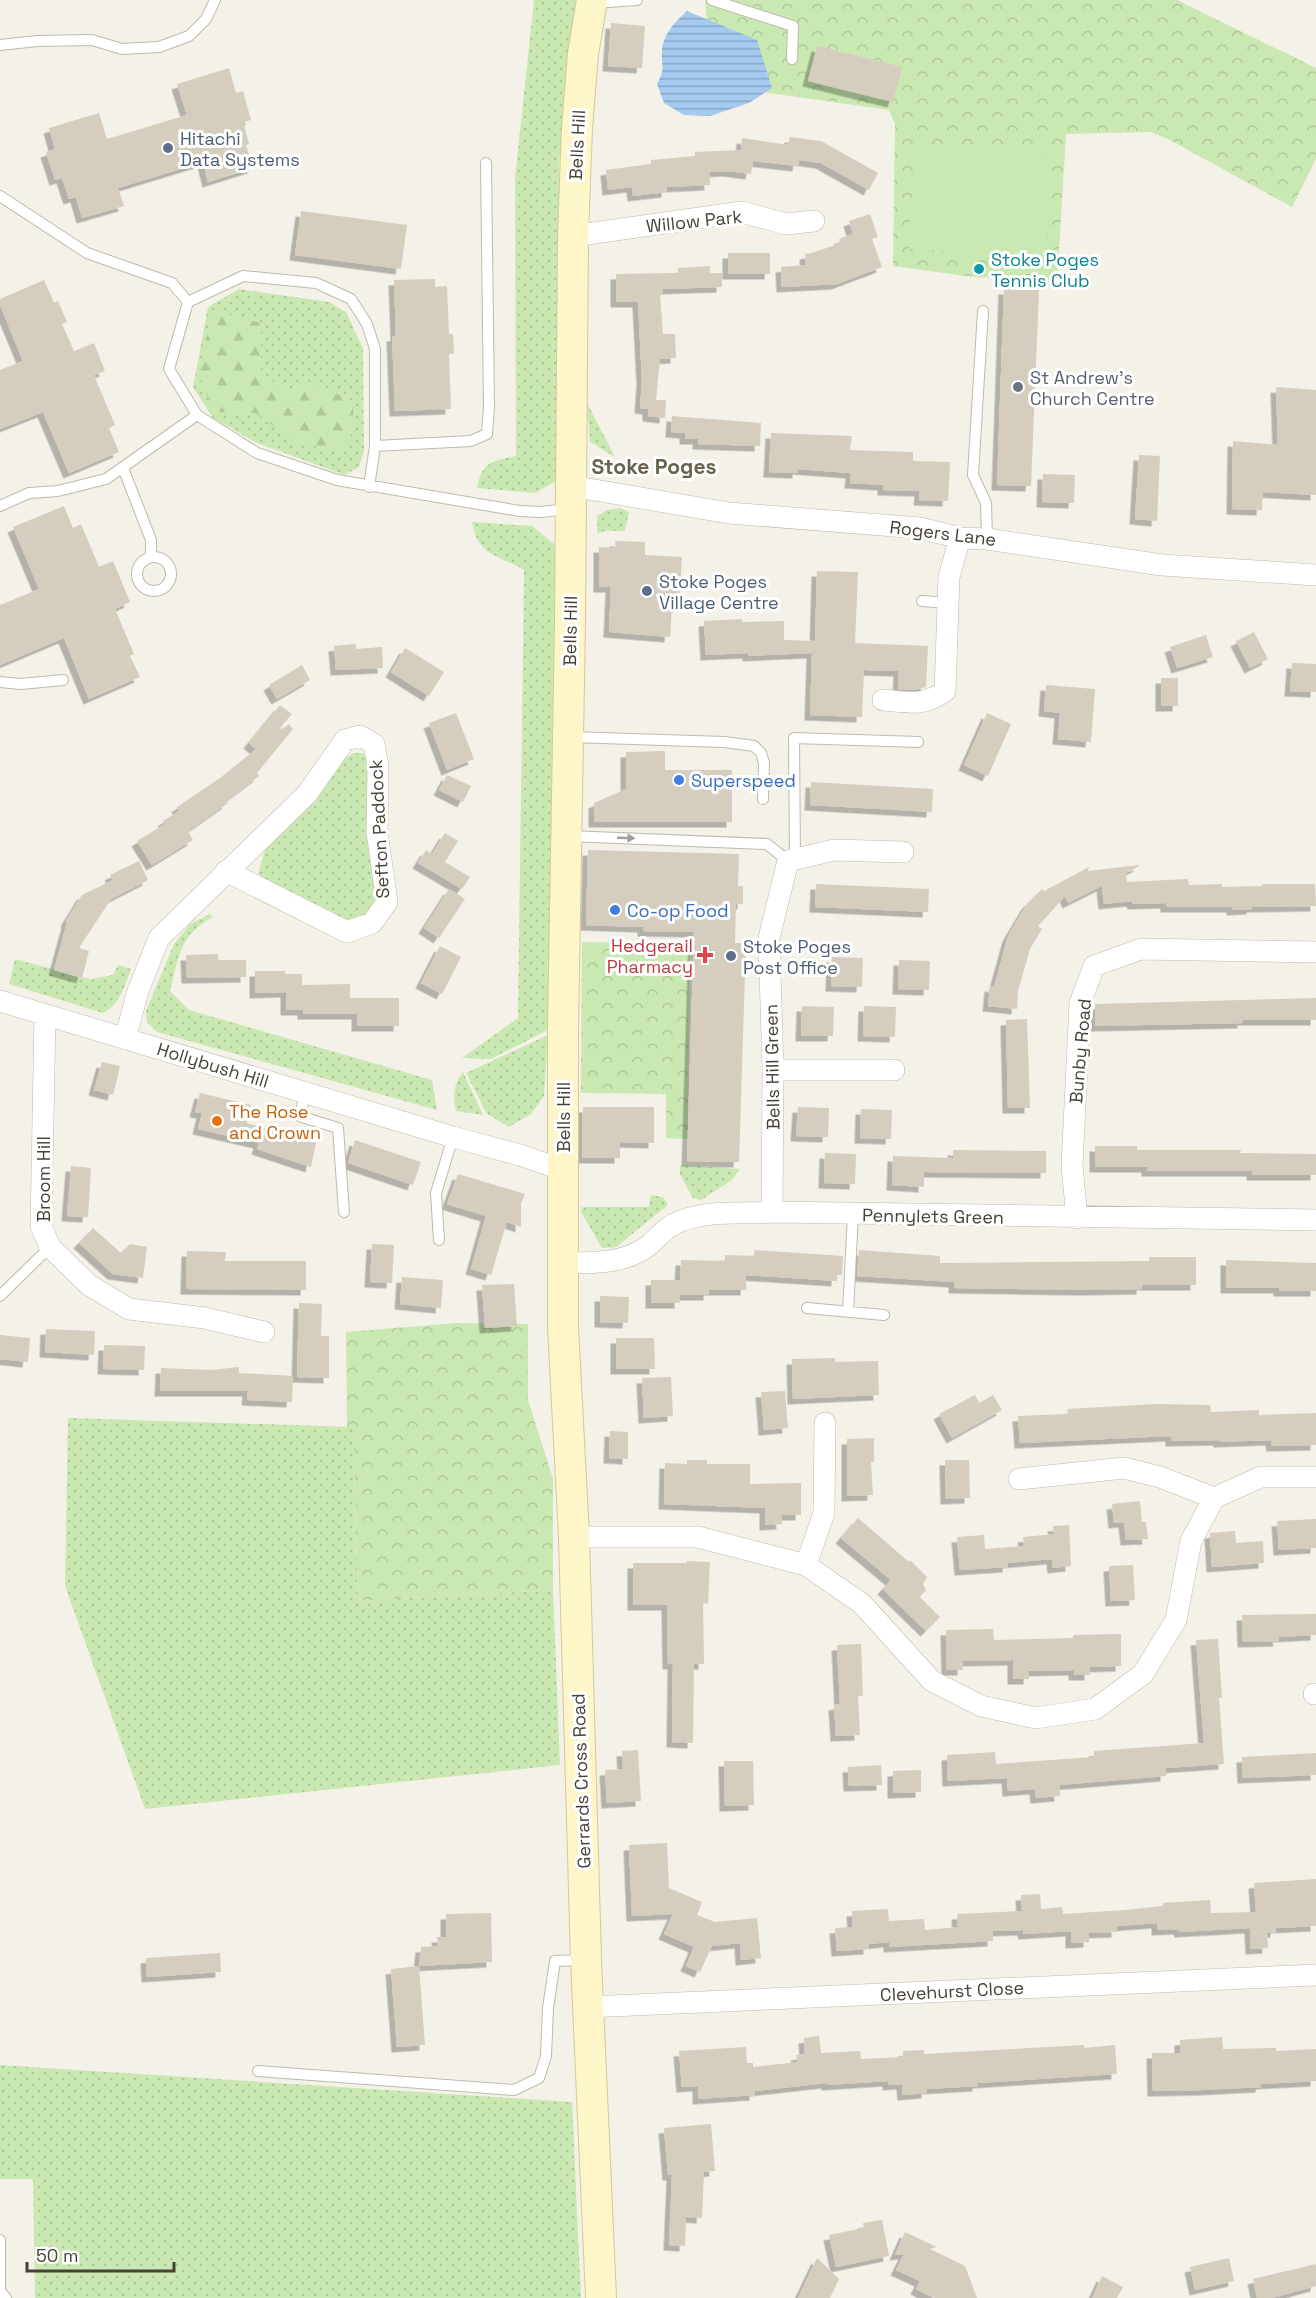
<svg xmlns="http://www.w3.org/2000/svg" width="1316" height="2298" font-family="'Space Grotesk',sans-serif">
<defs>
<pattern id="grass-dots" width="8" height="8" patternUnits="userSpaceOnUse" patternTransform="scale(1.5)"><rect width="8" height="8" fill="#cae8b1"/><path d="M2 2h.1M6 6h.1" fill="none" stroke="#afc899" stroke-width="1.8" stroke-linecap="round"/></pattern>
<pattern id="forest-firs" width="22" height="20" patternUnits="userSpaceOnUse" patternTransform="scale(1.5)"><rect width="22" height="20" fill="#cae8b1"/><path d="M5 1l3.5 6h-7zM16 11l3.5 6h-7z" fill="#afc899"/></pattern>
<pattern id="park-crowns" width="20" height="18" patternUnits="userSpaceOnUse" patternTransform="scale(1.5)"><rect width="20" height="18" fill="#cae8b1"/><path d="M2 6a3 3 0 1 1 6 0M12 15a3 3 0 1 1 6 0" fill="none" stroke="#afc899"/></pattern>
<pattern id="water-rules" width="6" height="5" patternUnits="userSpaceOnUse" patternTransform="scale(1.5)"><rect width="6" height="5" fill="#a5caf0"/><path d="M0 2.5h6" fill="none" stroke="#88a6c3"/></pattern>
<filter id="shadow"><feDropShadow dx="-5.5" dy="5.5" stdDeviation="0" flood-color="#0004"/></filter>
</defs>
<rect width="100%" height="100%" fill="#f4f1e8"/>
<!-- grass -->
<path fill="url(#grass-dots)" d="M534 0H578L559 162 562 451 556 481 535 493 477 488C482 461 493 461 516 456L515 178Z
M239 289 329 302 346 312 363 348 364 451 359 467 344 475 255 442 213 418 193 387 208 307Z
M587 403 615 457 590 442Z
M620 508 629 512 625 531H606L597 533V516L607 510Z
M472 522 532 526 554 544 556 565 548 1030 491 1059 462 1058 518 1018 524 570C499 555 477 556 472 522Z
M354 753H363L372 762V864L376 905 372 919 343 925 258 874 266 846 327 784 342 760Z
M210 914 213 917C179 935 179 957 170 991L189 1010 432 1080 437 1110 157 1032 147 1022 146 1011 174 944 190 924Z
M15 959 91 979 113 975 118 965 131 969C125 985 120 1005 103 1013L9 984Z
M548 1035 544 1096 531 1114 509 1127 487 1114 466 1073Z
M463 1072 483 1115 456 1111C453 1096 453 1085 463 1072Z
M680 1165 740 1169 732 1180 701 1200 693 1198 680 1175Z
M651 1195 663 1197 668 1205 616 1247 602 1248 581 1212 582 1207H649Z
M68 1418 353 1427 358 1601 553 1590 560 1765 145 1809 65 1586Z
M0 2065 572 2102 581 2298H35L33 2179H0Z"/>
<!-- forest -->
<path fill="url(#forest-firs)" d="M212 310 261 323V371L285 391 307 381 354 401 351 435 338 451 294 442 256 413 214 412 199 376Z"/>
<!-- park -->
<path fill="url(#park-crowns)" d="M705 0H1177L1316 68V159L1292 207 1168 139 1150 132 1066 134 1057 283 966 276 893 266 895 124 889 110 713 85Z
M582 942 690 943 688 1139 666 1138V1094L581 1093Z
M456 1323 528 1324V1400L553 1479V1590L358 1601 353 1428 347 1427 346 1332Z"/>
<!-- pitch -->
<path fill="#cae8b1" d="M915 144 1050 153 1046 257 909 249Z"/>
<!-- water -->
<path fill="url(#water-rules)" d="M687 11 757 40 772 88 749 103 710 116 684 115 664 103 657 84C666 67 661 68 662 51 663 34 675 22 687 11Z"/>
<!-- building -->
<path fill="#d5cebe" filter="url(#shadow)" d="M611 23 645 26 642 68 608 66Z
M817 46 902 67 893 102 808 81Z
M229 68 236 93 243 91 251 120 243 122 249 144 246 145 253 168 208 182 203 162 118 188 124 206 82 218 76 197 69 199 62 178 55 180 46 152 55 149 49 128 99 113 107 139 187 115 177 84Z
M790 137 821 141 878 173 869 190 821 163 799 160 798 166 753 161 751 174 728 171 709 172 710 185 667 187V192L633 196 632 187 608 190 606 170 651 164V160L695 156V152L741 150 742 138 788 145Z
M301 211 407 225 401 269 295 255Z
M870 214 878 237 872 239 882 267 837 284 782 287 781 267 806 265 805 254 812 253 841 243 839 239 853 234 849 221Z
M728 253H770V274H728Z
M710 266V273H722V287L663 289V295H660L663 334H675L676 358 660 359 656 400H666L665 418 648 416V409L640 408 642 380 638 302H616V274L678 273V268Z
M435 279V287L447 286 449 334H453L454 354H449L451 409 395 411 392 336H396L394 280Z
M44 280 54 303 58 301 67 322 62 324 74 351 94 343 105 371 94 375 115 425 109 428 119 452 69 473 43 412 0 429V370L23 361 0 305V299Z
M1004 289 1039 290 1031 486 997 485Z
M1276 387 1316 390V495L1263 492 1262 510 1232 509 1233 441 1278 445Z
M672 416 761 423 760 446 698 444V439H685V433L671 432Z
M771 433 852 436 850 450 913 452V461L950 462 948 501 919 500 920 491 883 490V485L850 483 851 473 798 469V473L769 472Z
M1139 455 1160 456 1157 521 1135 519Z
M1043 474 1075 475 1074 503 1042 502Z
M64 506 73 528 81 524 99 567 113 561 130 602 115 609 134 654 130 656 140 677 89 699 64 638 0 665V605L39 589 13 527Z
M615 541 645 542V555L682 557 679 607H672L670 637 609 632 611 587H599V547L616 548Z
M817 571 858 572 855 643 928 646 926 687 915 690 898 689 899 671 864 670 862 717 810 715 812 653 748 656V653L706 655 704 621 742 619V622L784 621V640L815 641Z
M1254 632 1268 659 1250 668 1236 641Z
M1206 635 1213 657 1177 668 1170 647Z
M356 644V649L382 647 383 668 336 670 334 646Z
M405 648 444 672 429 696 391 672Z
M1292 663 1316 664V692L1290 691Z
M302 665 310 680 277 699 269 685Z
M1161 678H1178V706H1161Z
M1046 685 1095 689 1091 742 1058 739 1060 713 1044 711Z
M280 705 292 714 280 728 282 729 289 724 293 729 257 773 259 776 226 801 228 803 188 831 193 840 152 865 137 841 165 824 163 821 179 811 177 807 220 778 256 749 249 743Z
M456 713 474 759 447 770 429 723Z
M987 713 1011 724 988 776 964 765Z
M665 751V770H732V822H594V803L626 789V752Z
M447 775 471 786 463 802 439 790Z
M811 782 933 789 932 812 810 805Z
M445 833 458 841 445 862 470 877 462 889 418 863 426 850 432 854Z
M588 850 739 854 738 886H743V904H736L735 943H746L739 1162 687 1161 694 932 643 931V927L586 925Z
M139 861 148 880 111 899 79 948 89 951 82 978 54 970 67 922 66 921 82 895 113 880 110 875Z
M1139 865V866L1126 873 1127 882 1188 879 1189 885 1222 884V887L1262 886V884H1315L1316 906 1252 907V909L1232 910V907H1166V903L1133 904 1132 901 1104 904 1102 886 1068 903 1065 896 1038 926 1042 929 1030 949 1018 991 1017 1009 988 1006 990 986 994 987 1008 936 1027 904 1042 889 1044 891 1089 867 1088 871Z
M816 884 929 889 928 912 815 907Z
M449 889 465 899 439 938 424 928Z
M440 946 461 957 442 994 421 983Z
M218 954V960H246V977L187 978 186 955Z
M832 957 863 958 862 987 831 986Z
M899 960 930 961 929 990 898 989Z
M255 971H285V974H302V985L350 984V998H399V1026H357V1014H303V1010H286V992L255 993Z
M1316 998V1020H1243V1023L1095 1026V1004Z
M802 1006 834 1007 833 1036H801Z
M864 1006 896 1007 895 1037 863 1036Z
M1027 1019 1030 1108H1008L1006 1020Z
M102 1062 120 1066 113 1095 94 1090Z
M200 1093 251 1105 247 1123 316 1143 311 1167 257 1149 259 1143 198 1129 202 1113 195 1112Z
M583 1107H654V1143L620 1142V1158H582Z
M798 1107 829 1108 828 1137 796 1136Z
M861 1109 892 1110 891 1139 860 1138Z
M355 1140 421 1162 413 1185 348 1163Z
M1095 1146H1137V1150H1241L1240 1153 1316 1154V1175H1252V1171H1147V1167H1095Z
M953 1150 1046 1151V1173L924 1172V1187L892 1185 893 1156 953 1158Z
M825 1153 856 1154 855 1184 824 1183Z
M71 1166 91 1168 88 1217 67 1216Z
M458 1174 525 1194 521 1204V1227L507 1222 491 1275 471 1269 486 1216 447 1204Z
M93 1228 121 1253 130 1244 147 1247 143 1278 113 1274 79 1243Z
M372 1244 394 1245 392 1283 370 1282Z
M754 1250 843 1256 842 1275H837V1281L746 1275V1290H709V1295H680V1303H651V1280H680L681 1260 725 1261V1255L754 1256Z
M859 1250 940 1256V1263L1149 1261V1257H1196V1285H1142V1289L1086 1290 954 1288V1282L857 1276Z
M187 1251 226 1252 225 1261H306V1290L186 1289Z
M1226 1260 1316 1263V1291H1279V1288H1226Z
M402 1277 443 1280 441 1308 400 1304Z
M514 1284 517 1326 485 1328 482 1285Z
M600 1296 629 1297 628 1323 600 1322Z
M299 1303 322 1304 321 1336H329V1378L297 1377Z
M46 1329 95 1331 94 1355 45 1352Z
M0 1335 30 1338 28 1362 0 1359Z
M616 1338H654L655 1369H616Z
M104 1345 145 1346 144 1370 103 1369Z
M835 1358V1362L878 1361 879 1395 793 1399 792 1359Z
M239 1367V1373L293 1376 292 1402 247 1400 248 1391H160L161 1368 211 1370Z
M671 1377 673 1416 644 1418 642 1378Z
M785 1391 788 1428 764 1430 761 1392Z
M975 1395 979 1403 993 1395 1002 1410 952 1438 939 1414Z
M1156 1404 1210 1405 1211 1412 1259 1410V1415L1316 1413V1445L1272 1446 1271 1440 1219 1442V1440L1171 1441V1436L1020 1443 1018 1416 1068 1414 1067 1409Z
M610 1431 628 1432V1459L609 1458Z
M874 1438V1462H871L873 1495 847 1496V1439Z
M687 1460H707V1464H750V1484L801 1483V1515H781L782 1524 765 1525V1508L664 1504 665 1463 687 1464Z
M945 1460H969L970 1498 946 1499Z
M1140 1501 1142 1522H1146L1148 1539 1126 1540 1124 1522 1114 1523 1112 1504Z
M858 1518 909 1562 910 1560 927 1577 923 1584 926 1590 920 1597 940 1617 926 1631 883 1589 891 1580 841 1538Z
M1316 1519V1548L1279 1550 1277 1521Z
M1069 1525 1071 1566 1053 1568 1052 1559 1008 1563V1567L960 1570 957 1537 984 1535 985 1549 1024 1546 1023 1537 1054 1534 1053 1526Z
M1235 1531 1236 1543 1263 1541 1264 1563 1212 1567 1210 1533Z
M687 1561 710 1562 708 1604 703 1603 704 1664H694L693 1743 672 1742 673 1664H668L667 1605H633V1563H687Z
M1133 1565 1135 1600 1111 1601 1109 1566Z
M1316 1614V1635L1278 1637 1279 1641 1243 1642 1242 1615Z
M993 1629 994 1640 1073 1638V1635L1121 1634V1666L1090 1667V1675H1074V1670L1029 1671V1679H1013V1660L963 1661V1670H947L946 1630Z
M1218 1639 1222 1698H1219L1224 1764 1166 1768V1776L1059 1785 1060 1796 1036 1798 1035 1789 1008 1791 1007 1778 948 1781 947 1755 995 1752 996 1764 1094 1757V1751L1204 1743 1196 1640Z
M861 1644 863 1696H858L860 1735 836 1736 834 1705 840 1704 837 1645Z
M638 1750 641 1801 607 1803 605 1770 623 1769 622 1751Z
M1316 1753V1775L1243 1778 1242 1757Z
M724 1761H753L754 1805 725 1806Z
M881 1765 882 1785 849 1786 848 1767Z
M921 1770V1792L893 1793V1771Z
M667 1843 669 1888 702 1902 697 1915 715 1922 757 1918 761 1958 741 1960 740 1943 712 1946 700 1972 686 1966 694 1947 664 1934 673 1914 632 1916 629 1845Z
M1316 1879V1926L1276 1928V1932L1267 1933 1268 1948 1251 1949 1250 1928 1180 1932 1179 1929 1157 1930V1923L1117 1926V1932L1089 1933V1942L1071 1943V1931L1024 1934 1023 1930 993 1931V1941L889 1947V1942L869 1944V1949L837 1951 835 1928 853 1927 852 1911 888 1909 889 1921 924 1919 925 1930 958 1927 957 1914 1022 1911 1021 1895 1040 1894 1041 1909 1062 1907 1063 1914 1125 1910 1163 1906V1903L1210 1900 1211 1913 1256 1912 1254 1883Z
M491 1913 492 1962 419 1966 421 1947 438 1946 437 1937H446V1914Z
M220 1953 221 1972 147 1977 146 1958Z
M419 1966 425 2045 397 2047 391 1969Z
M819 2036 821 2053 860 2051 861 2059 903 2057V2051L924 2050V2054L1084 2045V2048L1115 2045 1117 2074 978 2083V2086L927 2089V2093L903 2095 902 2084 888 2085V2081L827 2085V2083L755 2091V2095L698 2099V2086L682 2087 679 2051 746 2047 747 2063H753V2067L798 2062 796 2055 805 2054 804 2038Z
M1222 2037 1223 2049 1276 2048V2051L1316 2049V2081L1261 2084V2087L1203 2090 1153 2091 1152 2053H1180V2040Z
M711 2124 715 2171 704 2172 702 2218 686 2217 685 2246 669 2245 672 2175H668L664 2128Z
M882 2220 889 2256 836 2267 829 2235 864 2228 863 2223Z
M905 2232 937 2247 930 2249 965 2266 977 2298H934L916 2289 920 2281 896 2270 904 2254 895 2255Z
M817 2258 839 2279 830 2298H798Z
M1229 2258 1234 2281 1195 2290 1190 2267Z
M1316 2264V2286L1272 2298H1257L1253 2279Z
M1102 2276 1123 2287 1117 2298H1092Z"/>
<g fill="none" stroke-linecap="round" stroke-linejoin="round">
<!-- lane casing -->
<g stroke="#bfbaab" stroke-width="12">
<path id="lane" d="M712 0 793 26 792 59
M593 3 637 0
M0 45 37 41 92 40 122 49 159 47 189 36 206 19 215 0
M0 196 87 253 172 283 188 302 169 369 197 415 106 479 58 491 29 493 0 506
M188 302 243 276 316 283 351 299 367 324 375 349V446L369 487
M983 311 973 475 986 503 987 539
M197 415 257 453 337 480 520 511 541 512 568 509
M375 446 471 441 487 434 489 407 486 163
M123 468 151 540V557
M137 574a17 17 0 1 1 34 0a17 17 0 1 1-34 0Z
M922 601 948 603
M0 682 21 684 63 680
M571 737 724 742 754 746 761 753 764 763 763 799
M568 836 767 844 788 861
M795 859 794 738 918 742
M306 1093 299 1116 338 1128 344 1212
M439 1240 436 1193 453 1137
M0 1296 50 1247
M807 1308 884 1315
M848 1312 853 1214
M258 2071 514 2090 539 2078 546 2056 548 2008 555 1961 583 1960
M0 2240V2291L6 2298"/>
</g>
<!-- street casing -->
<g stroke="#bfbaab" stroke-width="22">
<path id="street" d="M573 236 742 212 786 224 814 221
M571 486 729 513 920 528 960 538 987 539 1162 565 1316 575
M883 700C909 702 923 707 945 691L949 577 960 538
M0 1001 453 1137 520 1155 564 1170
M45 1015 41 1226 50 1247 89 1285 129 1309 205 1318 264 1332
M125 1039 138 991 159 938 307 794 345 740 360 736 374 744 378 766 377 832 387 902 372 923 347 932 226 871
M773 1070H894
M772 1212 773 1070 769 938 788 861 834 850 903 852
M1077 1218 1072 1166 1080 1003 1094 966 1141 949 1316 952
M564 1263C591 1263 625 1264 648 1246 659 1237 666 1226 681 1221 708 1210 743 1214 772 1212L1316 1220
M1019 1479 1124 1468 1160 1477 1214 1498
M574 1537H698L806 1565 862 1604 932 1681 981 1706 1036 1718 1095 1709 1143 1674 1176 1620 1191 1541 1214 1498 1261 1477H1316
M806 1565 824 1513 825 1423
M1314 1694H1316
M588 2007 1316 1975"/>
</g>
<!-- secondary casing -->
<g stroke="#d3c999" stroke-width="32">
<path id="secondary" d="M592 0 583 54 577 128 573 236 570 623 563 1029V1327L574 1537 586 1960 601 2298"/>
</g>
<!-- lane -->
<use href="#lane" stroke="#fff" stroke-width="10"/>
<!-- street -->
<use href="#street" stroke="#fff" stroke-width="21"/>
<!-- secondary -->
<use href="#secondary" stroke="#fef6c8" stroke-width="30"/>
</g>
<!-- one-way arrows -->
<defs><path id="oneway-solid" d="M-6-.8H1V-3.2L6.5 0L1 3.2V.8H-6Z" transform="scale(1.5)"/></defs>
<use fill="#a3a09b" href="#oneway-solid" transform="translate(626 838) rotate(2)"/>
<!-- markers -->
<g fill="#5c6f8a" stroke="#fff" stroke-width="2">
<circle cx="168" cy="148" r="6"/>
<circle cx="647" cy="591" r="6"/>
<circle cx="731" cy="956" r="6"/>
</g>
<circle fill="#0f9aa8" stroke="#fff" stroke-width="2" cx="979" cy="269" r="6"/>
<circle fill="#6b7280" stroke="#fff" stroke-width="2" cx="1018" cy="387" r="6"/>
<g fill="#3f7fe0" stroke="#fff" stroke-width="2">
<circle cx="679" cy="780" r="6"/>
<circle cx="615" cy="910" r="6"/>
</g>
<path fill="#e0444e" stroke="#fff" stroke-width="2" d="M702 946h6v6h6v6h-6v6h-6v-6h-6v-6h6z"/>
<circle fill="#e8710a" stroke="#fff" stroke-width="2" cx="217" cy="1121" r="6"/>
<g text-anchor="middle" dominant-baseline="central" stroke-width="6" stroke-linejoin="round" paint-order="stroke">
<!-- service labels -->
<g font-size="18" fill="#4e5e75" stroke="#fff" text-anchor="start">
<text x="180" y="138">Hitachi<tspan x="180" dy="21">Data Systems</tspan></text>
<text x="659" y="581">Stoke Poges<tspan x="659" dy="21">Village Centre</tspan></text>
<text x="743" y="946">Stoke Poges<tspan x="743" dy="21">Post Office</tspan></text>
</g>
<!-- street labels -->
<g font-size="18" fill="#474237" stroke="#fff">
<text transform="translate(577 145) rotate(-87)">Bells Hill</text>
<text transform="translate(694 221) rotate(-6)">Willow Park</text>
<text transform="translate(943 533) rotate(7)">Rogers Lane</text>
<text transform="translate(570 631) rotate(-89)">Bells Hill</text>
<text transform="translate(379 829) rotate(-93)">Sefton Paddock</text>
<text transform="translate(1080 1051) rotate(-85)">Bunby Road</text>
<text transform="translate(213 1065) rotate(17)">Hollybush Hill</text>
<text transform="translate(772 1067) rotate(-91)">Bells Hill Green</text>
<text transform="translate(563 1117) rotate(-90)">Bells Hill</text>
<text transform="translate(43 1179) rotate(-90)">Broom Hill</text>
<text transform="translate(933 1216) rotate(1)">Pennylets Green</text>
<text transform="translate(581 1781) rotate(-92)">Gerrards Cross Road</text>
<text transform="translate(952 1991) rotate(-3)">Clevehurst Close</text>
</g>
<!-- culture labels -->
<g font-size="18" fill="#0d838f" stroke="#fff" text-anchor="start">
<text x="991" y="259">Stoke Poges<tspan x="991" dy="21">Tennis Club</tspan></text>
</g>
<!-- worship labels -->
<g font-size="18" fill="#5b616d" stroke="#fff" text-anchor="start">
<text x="1030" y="377">St Andrew's<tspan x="1030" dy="21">Church Centre</tspan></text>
</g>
<!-- shop labels -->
<g font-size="18" fill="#366cbe" stroke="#fff" text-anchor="start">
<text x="691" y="780">Superspeed</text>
<text x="627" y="910">Co-op Food</text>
</g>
<!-- health labels -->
<g font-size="18" fill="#be3a42" stroke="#fff" text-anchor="end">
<text x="693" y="945">Hedgerail<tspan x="693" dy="21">Pharmacy</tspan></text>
</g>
<!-- food labels -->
<g font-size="18" fill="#c56008" stroke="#fff" text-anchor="start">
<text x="229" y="1111">The Rose<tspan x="229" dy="21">and Crown</tspan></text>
</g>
<!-- quarter labels -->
<g font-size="21" font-weight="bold" fill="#6a614e" stroke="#fff">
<text x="654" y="466">Stoke Poges</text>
</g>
</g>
<!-- scale -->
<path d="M27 2262v9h147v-9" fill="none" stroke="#474237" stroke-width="3"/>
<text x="36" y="2262" font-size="18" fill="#474237" stroke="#ffffff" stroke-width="4.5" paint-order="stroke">50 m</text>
</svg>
